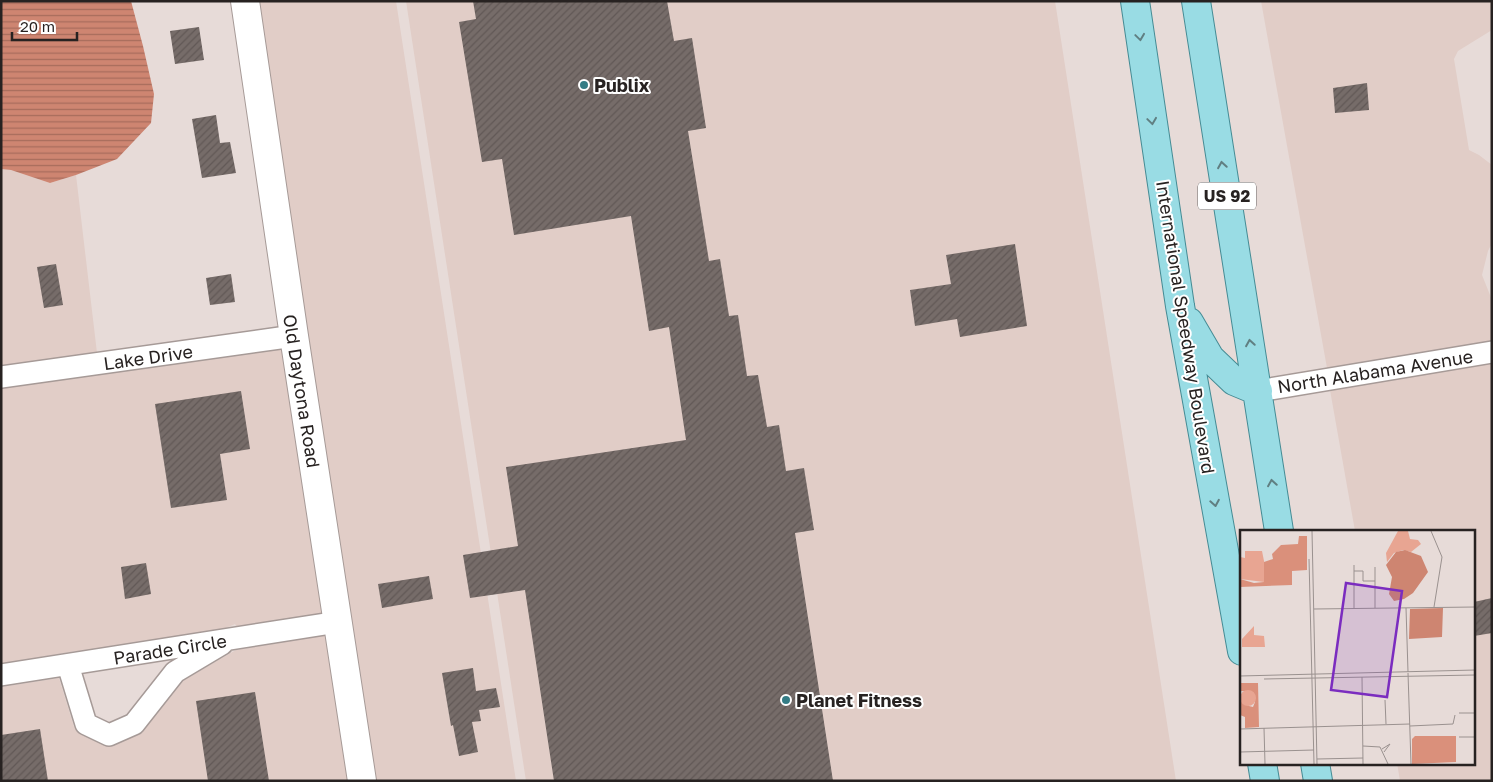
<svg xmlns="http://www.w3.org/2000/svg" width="1493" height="782" font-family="'Golos Text',sans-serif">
<defs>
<pattern id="water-rules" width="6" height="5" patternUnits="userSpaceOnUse" patternTransform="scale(1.25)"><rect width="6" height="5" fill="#ce8571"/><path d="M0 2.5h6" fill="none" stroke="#a76c5c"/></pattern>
<pattern id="building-hatch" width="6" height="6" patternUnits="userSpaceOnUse" patternTransform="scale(1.25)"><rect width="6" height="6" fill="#766c69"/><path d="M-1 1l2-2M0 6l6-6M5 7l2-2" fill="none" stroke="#615856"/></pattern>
</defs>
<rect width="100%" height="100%" fill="#e7dbd8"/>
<!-- built -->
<path fill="#e1cdc7" d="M258 1H396L516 781H375L306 334Z
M406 1H1055L1176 781H526Z
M1261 1H1492V30L1458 51 1454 59 1469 150 1479 155 1492 165V243L1488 251 1482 275 1492 300V341L1327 368Z
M1 169 11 170 50 183 76 175 97 353 1 366Z
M283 349 324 613 237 627 235 624 226 628 77 652 76 651 1 664V388Z
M1492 363V781H1400L1397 763H1474V531H1355L1330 390Z
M327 635 350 781H1V687L59 678 74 727 80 734 102 744 113 745 139 734 144 730 184 680 236 650Z"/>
<!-- water -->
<path fill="url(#water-rules)" d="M1 1H131L143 46 154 94 151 123 117 159 76 175 50 183 11 170 1 169Z"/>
<!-- building -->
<path fill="url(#building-hatch)" d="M473 1H667L674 41 692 38 706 128 688 131 709 261 720 259 729 316 738 315 747 376 758 375 767 427 779 425 786 471 804 468 814 530 795 533 833 781H554L525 590 470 598 463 555 518 546 506 467 686 440 669 327 649 331 631 216 514 235 502 159 482 162 459 22 476 19Z
M199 27 204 60 175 64 170 31Z
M1367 83 1369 110 1335 113 1333 88Z
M216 115 220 143 230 142 236 173 202 178 192 119Z
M1015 244 1027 326 960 337 957 319 915 326 910 290 951 284 946 255Z
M56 264 63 305 44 308 37 267Z
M231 274 235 302 210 305 206 278Z
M241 391 250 449 220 454 227 500 171 508 155 404Z
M146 563 151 594 125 599 121 567Z
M429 576 433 599 382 608 378 584Z
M1492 598V633L1474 636V602Z
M473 668 476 691 496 688 500 707 479 710 481 721 472 722 478 752 459 756 453 725 451 726 442 673Z
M255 692 269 781H208L196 701Z
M40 729 48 781H1V735Z"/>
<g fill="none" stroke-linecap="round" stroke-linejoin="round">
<!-- street casing -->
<g stroke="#a69a97" stroke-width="24">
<path id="street" d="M1 377 294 336
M1258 391 1492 352
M68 665 86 724 109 735 134 724 175 672 222 644
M1 675 338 622"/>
</g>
<!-- secondary casing -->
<g stroke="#a69a97" stroke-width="30">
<path id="secondary" d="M245 1 294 336 362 781"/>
</g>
<!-- primary casing -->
<g stroke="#458b94" stroke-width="30">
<path id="primary" d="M1135 1 1180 306 1242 651
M1196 1 1279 531
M1189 322 1210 358 1234 381 1258 391
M1262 763 1265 781
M1315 763 1318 781"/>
</g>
<!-- street -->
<use href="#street" stroke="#fff" stroke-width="21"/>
<!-- secondary -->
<use href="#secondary" stroke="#fff" stroke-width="28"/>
<!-- primary -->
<use href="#primary" stroke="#99dce4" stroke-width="28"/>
</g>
<!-- one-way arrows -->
<defs><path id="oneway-chevron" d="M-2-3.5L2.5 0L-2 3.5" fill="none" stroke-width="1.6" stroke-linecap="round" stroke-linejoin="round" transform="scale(1.25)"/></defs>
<g stroke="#607f82">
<use href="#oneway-chevron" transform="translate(1140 37) rotate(82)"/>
<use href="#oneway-chevron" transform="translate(1152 121) rotate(82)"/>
<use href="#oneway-chevron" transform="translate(1222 165) rotate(-99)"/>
<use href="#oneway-chevron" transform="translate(1250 343) rotate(-99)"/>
<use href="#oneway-chevron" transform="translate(1272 483) rotate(-99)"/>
<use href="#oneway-chevron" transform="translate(1215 503) rotate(80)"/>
</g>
<!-- markers -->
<g fill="#347c85" stroke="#fff" stroke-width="2">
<circle cx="584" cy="85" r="5"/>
<circle cx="786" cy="700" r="5"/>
</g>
<g text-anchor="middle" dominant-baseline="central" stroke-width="4" stroke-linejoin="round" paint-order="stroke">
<!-- shield labels -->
<rect fill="#fff" stroke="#686464" stroke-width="1" x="1198" y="182.5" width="58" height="27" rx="4"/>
<g font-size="16" font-weight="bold" fill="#272221">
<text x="1227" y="196">US 92</text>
</g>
<!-- poi labels -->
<g font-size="18" font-weight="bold" fill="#272221" stroke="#fff" text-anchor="start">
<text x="594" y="85">Publix</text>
<text x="796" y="700">Planet Fitness</text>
</g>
<!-- street labels -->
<g font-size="18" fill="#272221" stroke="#fff">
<text transform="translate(1186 327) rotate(81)">International Speedway Boulevard</text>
<text transform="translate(148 357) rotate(-8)">Lake Drive</text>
<text transform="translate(1375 371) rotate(-9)">North Alabama Avenue</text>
<text transform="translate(302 391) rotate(81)">Old Daytona Road</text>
<text transform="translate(170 649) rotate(-9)">Parade Circle</text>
</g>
</g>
<!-- overview -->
<g transform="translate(1240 530)">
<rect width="235" height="235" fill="#e7dbd8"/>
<path d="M5 21H22L26 41 24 52 0 49V27L5 28ZM14 96V105L24 106 25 117H2V109Z" fill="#e8a592"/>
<path d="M59 6H67V40L52 41V55L0 57V49L14 53 24 52V32L33 29 32 24 41 15 58 14ZM0 153H18L19 197 5 198V187L0 185V168L9 176 13 177 15 172 13 162 1 161 0 163ZM175 206H216V232L172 234V209Z" fill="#da907b"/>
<path d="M158 1H168L170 9 178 10 181 14 171 22 163 20 154 23 147 32 146 23ZM0 168a8 8 0 1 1 16 0a8 8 0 1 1-16 0Z" fill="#e8a592"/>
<path d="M165 20 181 26 188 42 173 63 164 69 154 71 149 64 152 47 146 35 156 22ZM203 78 202 107 169 109 170 79Z" fill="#ce8571"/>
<path fill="none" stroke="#9a918f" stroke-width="1" d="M72 1 77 234M191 1 202 27 194 77M69 29 74 234M114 35V79M135 37V78M114 41H123V51H135M166 78 168 142M74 79 235 77M168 143 171 234M0 146 235 140M122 147 123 234M24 149 235 145M145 170 146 194M219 183H235M170 196 213 194 215 185M24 198 25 234M0 199 170 194M219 207H235M123 216 140 217 148 234M142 219 150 214 144 222M0 222 74 220M77 229 123 228"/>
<path fill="#7b2cbf" fill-opacity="0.15" stroke="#7b2cbf" stroke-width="2.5" d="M106 53 162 61 147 167 91 160Z"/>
<rect width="235" height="235" fill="none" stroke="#272221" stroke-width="2.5"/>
</g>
<!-- border -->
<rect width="1493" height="782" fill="none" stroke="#272221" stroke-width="5"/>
<!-- scale -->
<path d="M12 32v8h65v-8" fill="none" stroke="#272221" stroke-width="2.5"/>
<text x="20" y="32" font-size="15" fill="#272221" stroke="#ffffff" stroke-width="4" paint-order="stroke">20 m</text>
</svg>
